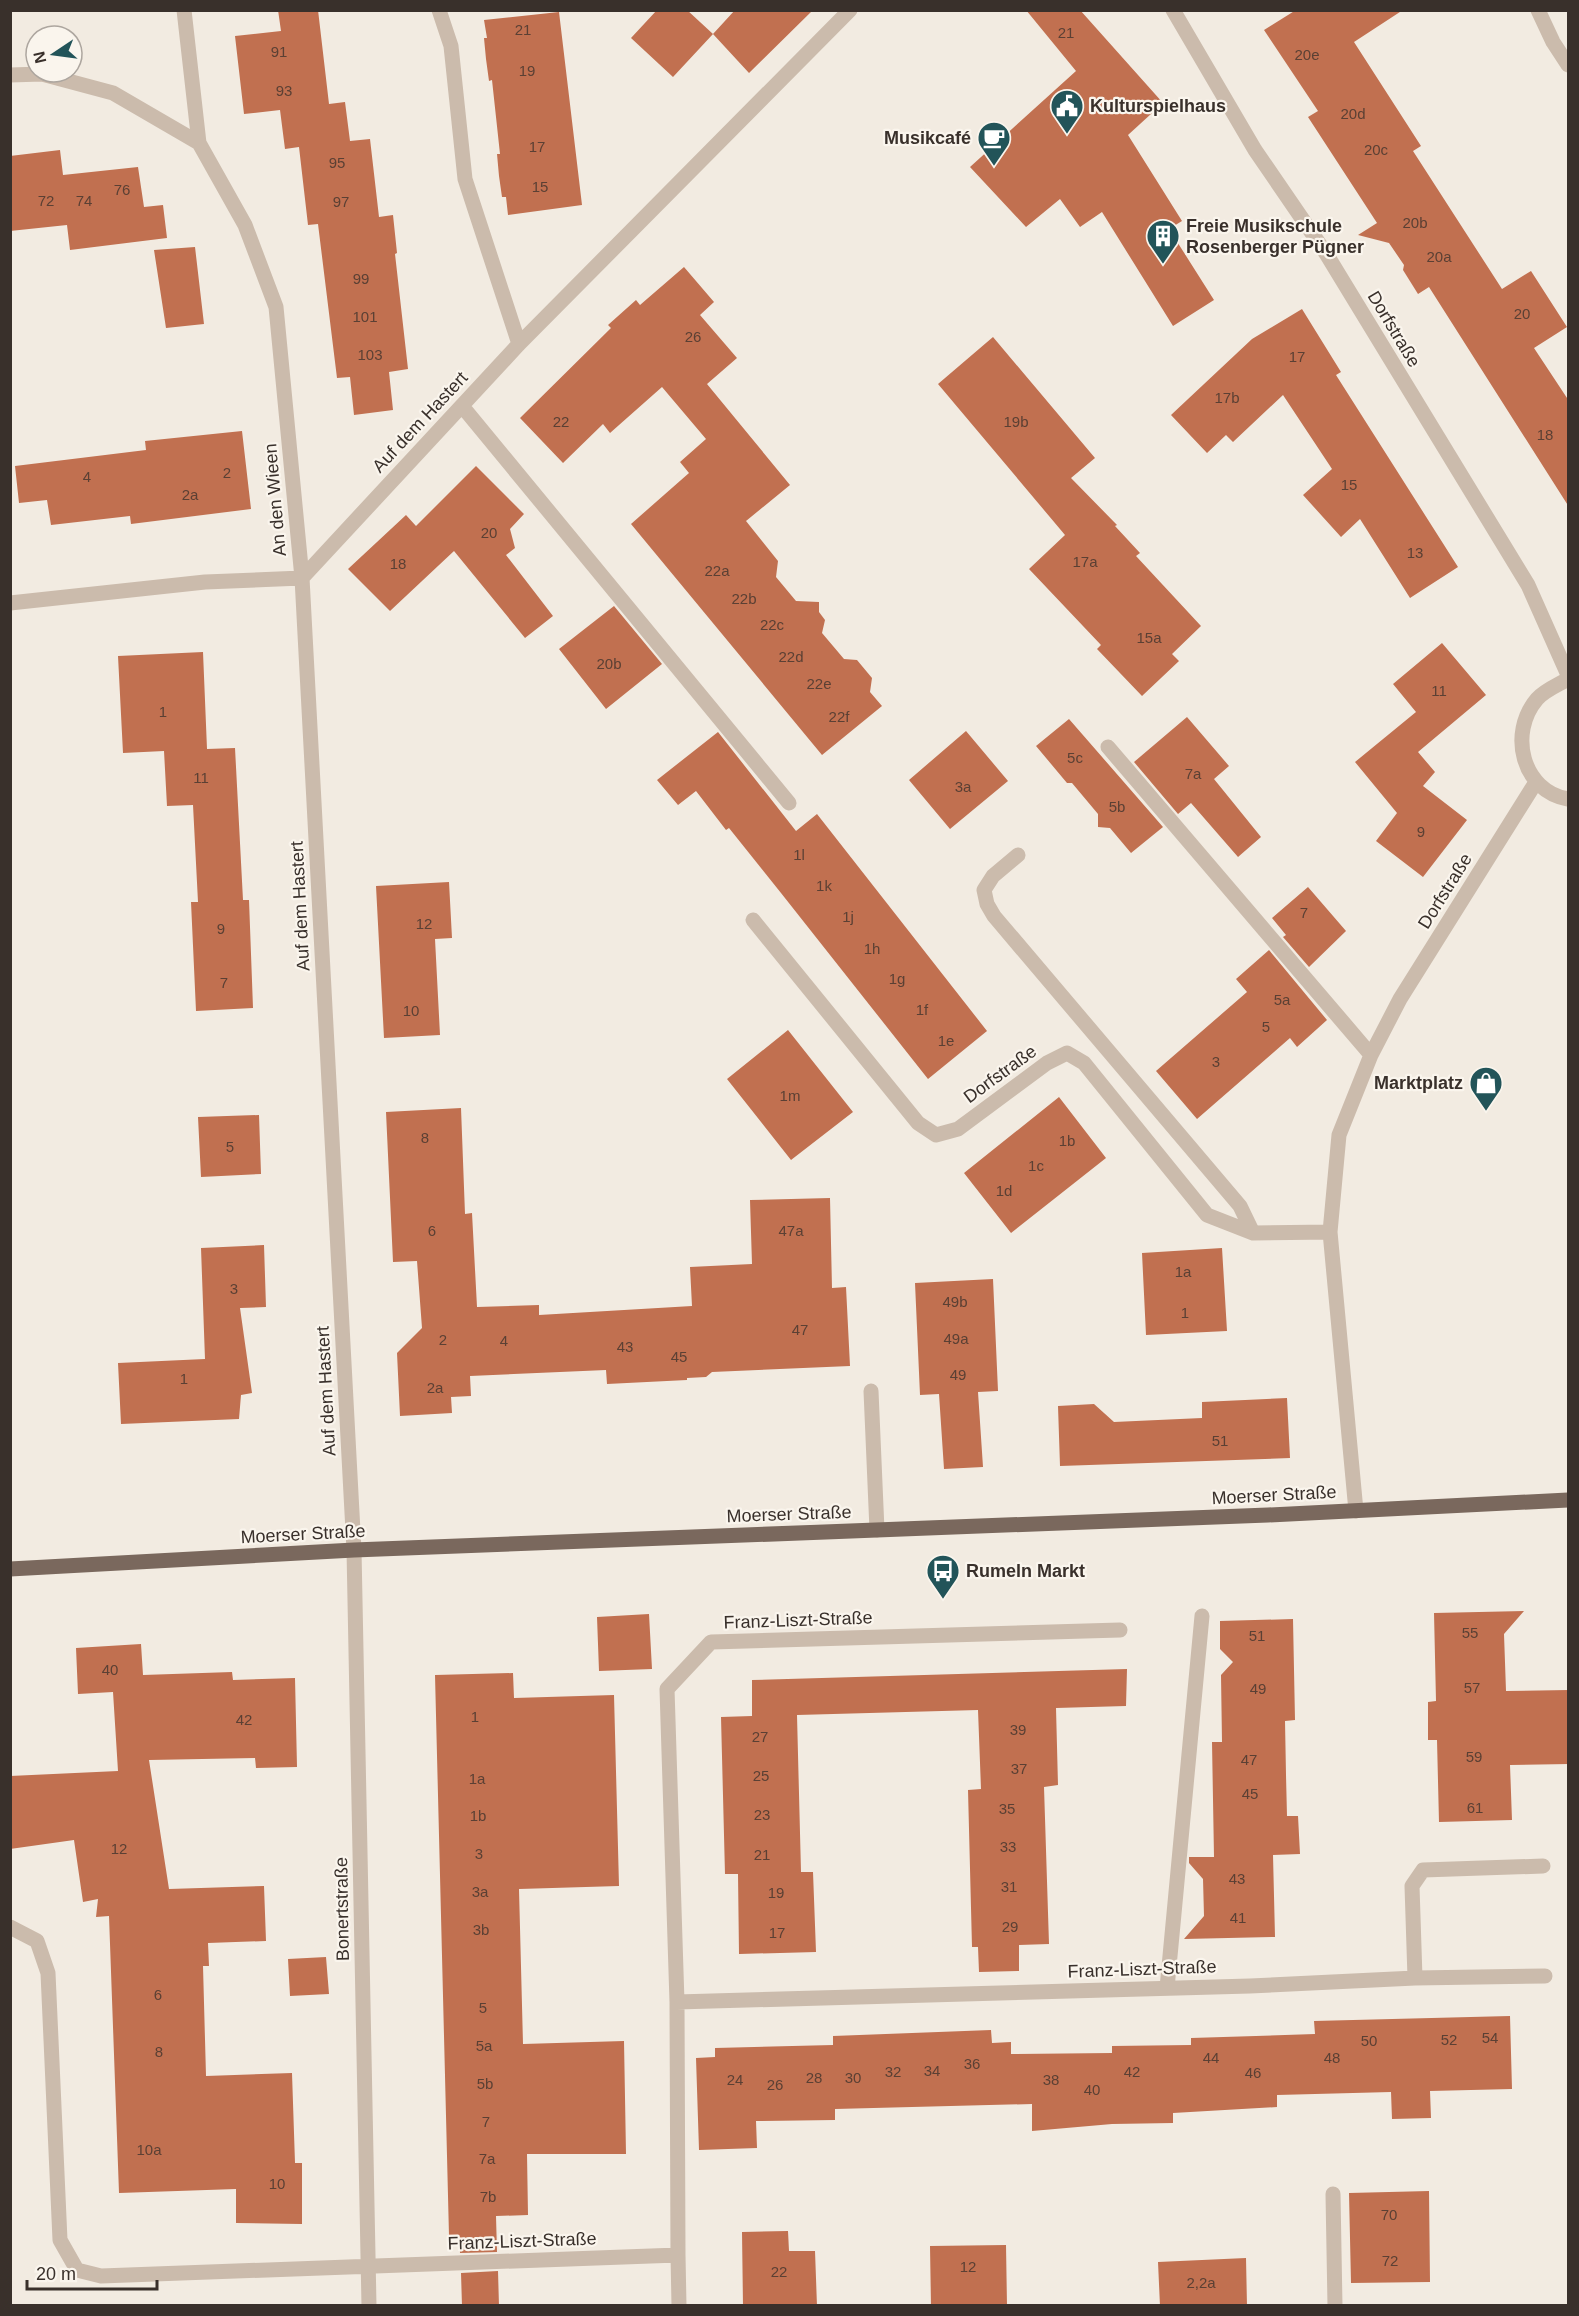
<svg xmlns="http://www.w3.org/2000/svg" width="1579" height="2316" font-family="Helvetica,sans-serif">
<rect width="100%" height="100%" fill="#f2ebe1"/>
<!-- building -->
<path fill="#c17050" d="M278 10H318L329 104 345 102 350 141 370 139 379 217 393 215 397 253 395 254 408 369 389 372 393 410 354 415 350 377 337 378 318 224 308 225 299 147 285 149 280 110 244 114 235 36 281 31Z
M657 10H687L713 34 673 77 631 38Z
M735 10H813L749 73 713 34Z
M1026 10H1080L1163 103 1128 135 1182 221 1169 229 1214 300 1173 326 1102 212 1080 227 1060 199 1026 227 970 167 1076 71Z
M1296 10H1403L1354 42 1421 146 1413 151 1502 289 1531 271 1567 327 1534 348 1569 401V507L1429 287 1418 294 1403 270 1404 265 1389 243 1358 235 1377 223 1308 117 1318 111 1264 30Z
M559 12 582 205 508 215 506 197H502L499 176 497 154H500L492 80 489 81 486 59 484 38H487L484 20Z
M60 150 63 175 138 167 144 207 163 205 167 238 70 250 67 225 10 231V156Z
M195 247 204 324 166 328 154 250Z
M684 267 714 302 700 315 737 358 707 384 790 485 746 521 778 561 776 577 796 601 819 602V612L825 620 822 633 844 659 857 660 872 678 870 692 882 706 822 755 631 524 689 473 680 462 706 439 662 387 610 433 603 424 563 463 520 418 611 328 608 325 636 300 640 305Z
M1302 309 1341 372 1336 375 1458 567 1410 598 1360 519 1341 537 1303 495 1332 469 1283 395 1233 442 1226 435 1207 453 1171 415 1252 339Z
M993 337 1095 458 1071 478 1117 525 1115 526 1140 553 1136 556 1201 626 1172 654 1179 661 1142 696 1097 649 1101 645 1029 569 1065 535 938 384Z
M242 431 251 509 131 524 130 516 51 525 47 500 19 503 15 466 146 450 145 441Z
M476 466 524 514 510 529 515 548 506 555 553 616 525 638 454 551 390 611 348 569 406 515 416 526Z
M614 606 662 664 606 709 559 649Z
M1442 643 1486 695 1418 752 1435 772 1423 786 1467 820 1423 877 1376 841 1397 813 1355 762 1416 712 1393 684Z
M203 652 207 749 235 748 243 900H249L253 1008 196 1011 191 902H198L193 805 167 806 164 751 123 753 118 656Z
M1187 717 1229 766 1214 779 1261 837 1238 857 1191 803 1178 814 1134 762Z
M1069 719 1163 827 1131 853 1110 828 1098 827V814L1072 783H1067L1036 746Z
M966 731 1008 781 950 829 909 780Z
M718 732 796 831 817 814 987 1031 928 1079 781 893 729 828 726 830 696 791 678 805 657 780Z
M449 882 452 938 435 939 440 1035 384 1038 376 886Z
M1308 887 1346 931 1309 967 1283 937 1286 935 1272 918Z
M1269 950 1327 1020 1297 1047 1290 1038 1197 1119 1156 1071 1247 992 1236 979Z
M788 1030 853 1112 791 1160 727 1079Z
M1059 1097 1106 1158 1011 1233 964 1173Z
M461 1108 465 1214 472 1213 477 1307 539 1305V1315L692 1306 690 1267 752 1264 750 1200 830 1198 832 1288 846 1287 850 1366 712 1372 706 1377 687 1378V1380L607 1384 606 1370 470 1376 471 1396 451 1397 452 1413 400 1416 397 1353 422 1328 417 1261 393 1262 386 1112Z
M259 1115 261 1174 201 1177 198 1117Z
M264 1245 266 1307 240 1308 252 1393 241 1395 239 1419 121 1424 118 1363 205 1359 201 1248Z
M1222 1248 1227 1331 1146 1335 1142 1253Z
M993 1279 998 1391 978 1392 983 1467 944 1469 939 1394 920 1395 915 1283Z
M1287 1398 1290 1458 1060 1466 1058 1406 1094 1404 1114 1422 1202 1418V1402Z
M1524 1611 1504 1634 1506 1691 1569 1690V1764L1510 1765 1512 1820 1439 1822 1437 1740H1428V1702L1436 1701 1434 1613Z
M649 1614 652 1669 599 1671 597 1617Z
M1293 1619 1295 1720 1285 1721 1286 1775 1287 1816H1298L1300 1854 1273 1855 1275 1937 1184 1939 1204 1916 1203 1879 1189 1863V1857H1214L1212 1742H1222L1221 1675 1233 1662 1220 1649V1621Z
M141 1644 143 1675 232 1672 233 1680 295 1678 297 1767 256 1768 255 1758 149 1760 169 1889 264 1886 266 1941 208 1943 209 1966H203L206 2076 292 2073 295 2163H302V2224L236 2223V2189L119 2193 109 1916 96 1917 98 1899 83 1902 74 1840 10 1849V1776L118 1771 113 1692 78 1694 76 1648Z
M1127 1669 1126 1706 1056 1708 1058 1785 1044 1787 1049 1944 1019 1945V1971L979 1972 978 1947H972L968 1790 981 1789 978 1710 797 1715 801 1872H813L816 1952 739 1954 738 1874H725L721 1717 752 1716V1680Z
M513 1673 514 1698 614 1695 619 1886 519 1889 523 2044 624 2041 626 2154H527L528 2215 496 2216 497 2252 460 2253 459 2235 449 2236 435 1675Z
M326 1957 329 1994 290 1996 288 1959Z
M1510 2016 1512 2089 1430 2091 1431 2118 1392 2119 1391 2092 1277 2095V2107L1173 2113V2123L1112 2124 1032 2131V2104L835 2109V2120L756 2121 757 2148 699 2150 696 2058 715 2057V2048L833 2045V2036L991 2030 992 2043 1011 2042V2054L1112 2053V2046L1191 2045V2038L1315 2034 1314 2021Z
M1429 2191 1430 2282 1351 2283 1349 2193Z
M788 2231 789 2251H815L817 2306H743L742 2232Z
M1006 2245 1007 2306H931L930 2246Z
M1246 2258 1247 2306H1160L1158 2262Z
M498 2271 499 2306H462L461 2273Z"/>
<g fill="none" stroke-linecap="round" stroke-linejoin="round">
<!-- minor -->
<path stroke="#cbbbac" stroke-width="15" d="M184 10 199 143
M439 10 451 46 465 179 519 344
M1173 10 1255 150 1327 255 1528 585 1568 675
M1538 10 1553 42 1568 65
M10 75 42 74 113 93 199 143 245 225 276 307 302 578 205 582 10 603
M462 406 789 803
M1568 679C1558 685 1545 690 1537 699 1508 733 1522 791 1568 799
M1108 747 1371 1055
M1018 855 993 876 984 890 987 904 994 916 1240 1206 1253 1233
M753 920 918 1123 936 1135 958 1129 1047 1063 1067 1053 1084 1063 1207 1215 1253 1233 1330 1232
M871 1391 877 1530
M1356 1511 1330 1232 1339 1135 1371 1055 1400 999 1536 782
M10 1927 37 1941 48 1973 60 2240 77 2270 101 2276 678 2255 679 2306
M1415 1978 1545 1976
M1167 1988 1202 1616
M677 2002 1250 1986 1415 1978 1412 1886 1423 1870 1543 1866
M1333 2194 1335 2306
M678 2255 677 2002 667 1689 711 1642 1120 1630
M369 2306 354 1550 302 578 519 344 850 10"/>
<!-- major -->
<path stroke="#7a685d" stroke-width="15" d="M10 1569 354 1550 1268 1515 1568 1500"/>
</g>
<!-- icons -->
<defs>
<g id="civic-pin" transform="scale(1.725)"><path d="M0 17L-7.5 6A9.5 9.5 0 1 1 7.5 6Z" fill="#225459" stroke="#faf5ed"/><path d="M-.6-6.5H3V-4.5H.6V-3L4-1V1h2V6H-6V1h2V-1L-.6-3ZM-1.2 2.5V6h2.4V2.5Z" fill="#fff"/></g>
<g id="cafe-pin" transform="scale(1.725)"><path d="M0 17L-7.5 6A9.5 9.5 0 1 1 7.5 6Z" fill="#225459" stroke="#faf5ed"/><path d="M-5.5-4.5H6V0H3Q3 3.5 0 3.5H-2.5Q-5.5 3.5-5.5 0ZM3-3.2v2h1.7v-2ZM-6 4.5H4V6H-6Z" fill="#fff"/></g>
<g id="building-pin" transform="scale(1.725)"><path d="M0 17L-7.5 6A9.5 9.5 0 1 1 7.5 6Z" fill="#225459" stroke="#faf5ed"/><path d="M-4-6H4V6H1V3H-1V6H-4ZM-2.5-4.3h1.7v1.8h-1.7ZM.8-4.3h1.7v1.8H.8ZM-2.5-1h1.7V.8h-1.7ZM.8-1h1.7V.8H.8Z" fill="#fff"/></g>
<g id="shop-pin" transform="scale(1.725)"><path d="M0 17L-7.5 6A9.5 9.5 0 1 1 7.5 6Z" fill="#225459" stroke="#faf5ed"/><path d="M-5-2.5h2.3a2.7 3.5 0 0 1 5.4 0H5L5.5 6h-11ZM-1.5-2.5h3a1.5 2.3 0 0 0-3 0Z" fill="#fff"/></g>
<g id="bus-pin" transform="scale(1.725)"><path d="M0 17L-7.5 6A9.5 9.5 0 1 1 7.5 6Z" fill="#225459" stroke="#faf5ed"/><path d="M-5-6H5V4H4V6H2V4H-2V6H-4V4H-5ZM-3.5-4V0h7V-4ZM-3.5 1.2v1.5H-2V1.2ZM2 1.2v1.5H3.5V1.2Z" fill="#fff"/></g>
</defs>
<g fill-rule="evenodd">
<use href="#civic-pin" x="1067" y="106"/>
<use href="#cafe-pin" x="994" y="138"/>
<use href="#building-pin" x="1163" y="236"/>
<use href="#shop-pin" x="1486" y="1083"/>
<use href="#bus-pin" x="943" y="1571"/>
</g>
<g text-anchor="middle" dominant-baseline="central" stroke-width="4.5" stroke-linejoin="round" paint-order="stroke">
<!-- number labels -->
<g font-size="15" fill="#5b4034">
<text x="523" y="29">21</text>
<text x="1066" y="32">21</text>
<text x="279" y="51">91</text>
<text x="1307" y="54">20e</text>
<text x="527" y="70">19</text>
<text x="284" y="90">93</text>
<text x="1353" y="113">20d</text>
<text x="537" y="146">17</text>
<text x="1376" y="149">20c</text>
<text x="337" y="162">95</text>
<text x="540" y="186">15</text>
<text x="122" y="189">76</text>
<text x="46" y="200">72</text>
<text x="84" y="200">74</text>
<text x="341" y="201">97</text>
<text x="1415" y="222">20b</text>
<text x="1439" y="256">20a</text>
<text x="361" y="278">99</text>
<text x="1522" y="313">20</text>
<text x="365" y="316">101</text>
<text x="693" y="336">26</text>
<text x="370" y="354">103</text>
<text x="1297" y="356">17</text>
<text x="1227" y="397">17b</text>
<text x="561" y="421">22</text>
<text x="1016" y="421">19b</text>
<text x="1545" y="434">18</text>
<text x="227" y="472">2</text>
<text x="87" y="476">4</text>
<text x="1349" y="484">15</text>
<text x="190" y="494">2a</text>
<text x="489" y="532">20</text>
<text x="1415" y="552">13</text>
<text x="1085" y="561">17a</text>
<text x="398" y="563">18</text>
<text x="717" y="570">22a</text>
<text x="744" y="598">22b</text>
<text x="772" y="624">22c</text>
<text x="1149" y="637">15a</text>
<text x="791" y="656">22d</text>
<text x="609" y="663">20b</text>
<text x="819" y="683">22e</text>
<text x="1439" y="690">11</text>
<text x="163" y="711">1</text>
<text x="839" y="716">22f</text>
<text x="1075" y="757">5c</text>
<text x="1193" y="773">7a</text>
<text x="201" y="777">11</text>
<text x="963" y="786">3a</text>
<text x="1117" y="806">5b</text>
<text x="1421" y="831">9</text>
<text x="799" y="854">1l</text>
<text x="824" y="885">1k</text>
<text x="1304" y="912">7</text>
<text x="848" y="916">1j</text>
<text x="424" y="923">12</text>
<text x="221" y="928">9</text>
<text x="872" y="948">1h</text>
<text x="897" y="978">1g</text>
<text x="224" y="982">7</text>
<text x="1282" y="999">5a</text>
<text x="922" y="1009">1f</text>
<text x="411" y="1010">10</text>
<text x="1266" y="1026">5</text>
<text x="946" y="1040">1e</text>
<text x="1216" y="1061">3</text>
<text x="790" y="1095">1m</text>
<text x="425" y="1137">8</text>
<text x="1067" y="1140">1b</text>
<text x="230" y="1146">5</text>
<text x="1036" y="1165">1c</text>
<text x="1004" y="1190">1d</text>
<text x="432" y="1230">6</text>
<text x="791" y="1230">47a</text>
<text x="1183" y="1271">1a</text>
<text x="234" y="1288">3</text>
<text x="955" y="1301">49b</text>
<text x="1185" y="1312">1</text>
<text x="800" y="1329">47</text>
<text x="956" y="1338">49a</text>
<text x="443" y="1339">2</text>
<text x="504" y="1340">4</text>
<text x="625" y="1346">43</text>
<text x="679" y="1356">45</text>
<text x="958" y="1374">49</text>
<text x="184" y="1378">1</text>
<text x="435" y="1387">2a</text>
<text x="1220" y="1440">51</text>
<text x="1470" y="1632">55</text>
<text x="1257" y="1635">51</text>
<text x="110" y="1669">40</text>
<text x="1472" y="1687">57</text>
<text x="1258" y="1688">49</text>
<text x="475" y="1716">1</text>
<text x="244" y="1719">42</text>
<text x="1018" y="1729">39</text>
<text x="760" y="1736">27</text>
<text x="1474" y="1756">59</text>
<text x="1249" y="1759">47</text>
<text x="1019" y="1768">37</text>
<text x="761" y="1775">25</text>
<text x="477" y="1778">1a</text>
<text x="1250" y="1793">45</text>
<text x="1475" y="1807">61</text>
<text x="1007" y="1808">35</text>
<text x="762" y="1814">23</text>
<text x="478" y="1815">1b</text>
<text x="1008" y="1846">33</text>
<text x="119" y="1848">12</text>
<text x="479" y="1853">3</text>
<text x="762" y="1854">21</text>
<text x="1237" y="1878">43</text>
<text x="1009" y="1886">31</text>
<text x="480" y="1891">3a</text>
<text x="776" y="1892">19</text>
<text x="1238" y="1917">41</text>
<text x="1010" y="1926">29</text>
<text x="481" y="1929">3b</text>
<text x="777" y="1932">17</text>
<text x="158" y="1994">6</text>
<text x="483" y="2007">5</text>
<text x="1490" y="2037">54</text>
<text x="1449" y="2039">52</text>
<text x="1369" y="2040">50</text>
<text x="484" y="2045">5a</text>
<text x="159" y="2051">8</text>
<text x="1211" y="2057">44</text>
<text x="1332" y="2057">48</text>
<text x="972" y="2063">36</text>
<text x="932" y="2070">34</text>
<text x="893" y="2071">32</text>
<text x="1132" y="2071">42</text>
<text x="1253" y="2072">46</text>
<text x="814" y="2077">28</text>
<text x="853" y="2077">30</text>
<text x="735" y="2079">24</text>
<text x="1051" y="2079">38</text>
<text x="485" y="2083">5b</text>
<text x="775" y="2084">26</text>
<text x="1092" y="2089">40</text>
<text x="486" y="2121">7</text>
<text x="149" y="2149">10a</text>
<text x="487" y="2158">7a</text>
<text x="277" y="2183">10</text>
<text x="488" y="2196">7b</text>
<text x="1389" y="2214">70</text>
<text x="1390" y="2260">72</text>
<text x="968" y="2266">12</text>
<text x="779" y="2271">22</text>
<text x="1201" y="2282">2,2a</text>
</g>
<!-- poi labels -->
<g font-size="18" font-weight="bold" fill="#39302b" stroke="#faf5ed" text-anchor="start">
<text x="1090" y="106">Kulturspielhaus</text>
<text x="971" y="138" text-anchor="end">Musikcafé</text>
<text x="1186" y="226">Freie Musikschule<tspan x="1186" dy="21">Rosenberger Pügner</tspan></text>
<text x="1463" y="1083" text-anchor="end">Marktplatz</text>
<text x="966" y="1571">Rumeln Markt</text>
</g>
<!-- street labels -->
<g font-size="18" fill="#39302b" stroke="#faf5ed">
<text transform="translate(1394 329) rotate(59)">Dorfstraße</text>
<text transform="translate(420 422) rotate(-47)">Auf dem Hastert</text>
<text transform="translate(275 500) rotate(-95)">An den Wieen</text>
<text transform="translate(1445 891) rotate(-58)">Dorfstraße</text>
<text transform="translate(300 906) rotate(-93)">Auf dem Hastert</text>
<text transform="translate(1000 1074) rotate(-36)">Dorfstraße</text>
<text transform="translate(326 1391) rotate(-93)">Auf dem Hastert</text>
<text transform="translate(1274 1495) rotate(-3)">Moerser Straße</text>
<text transform="translate(789 1514) rotate(-2)">Moerser Straße</text>
<text transform="translate(303 1534) rotate(-3)">Moerser Straße</text>
<text transform="translate(798 1620) rotate(-2)">Franz-Liszt-Straße</text>
<text transform="translate(342 1909) rotate(-91)">Bonertstraße</text>
<text transform="translate(1142 1969) rotate(-2)">Franz-Liszt-Straße</text>
<text transform="translate(522 2241) rotate(-2)">Franz-Liszt-Straße</text>
</g>
</g>
<!-- border -->
<rect width="1579" height="2316" fill="none" stroke="#39302b" stroke-width="24"/>
<!-- north arrow -->
<g transform="translate(54 54) rotate(257)"><circle r="28" fill="#faf5ed" stroke="#ada69f" stroke-width="1.5"/>
<path d="M0-4.5L10 22L0 15L-10 22Z" fill="#225459"/>
<text y="-9" font-size="16" font-weight="bold" text-anchor="middle" fill="#39302b">N</text>
</g>
<!-- scale -->
<path d="M27 2280v9h130v-9" fill="none" stroke="#39302b" stroke-width="3"/>
<text x="36" y="2280" font-size="18" fill="#39302b" stroke="#faf5ed" stroke-width="4.5" paint-order="stroke">20 m</text>
</svg>
